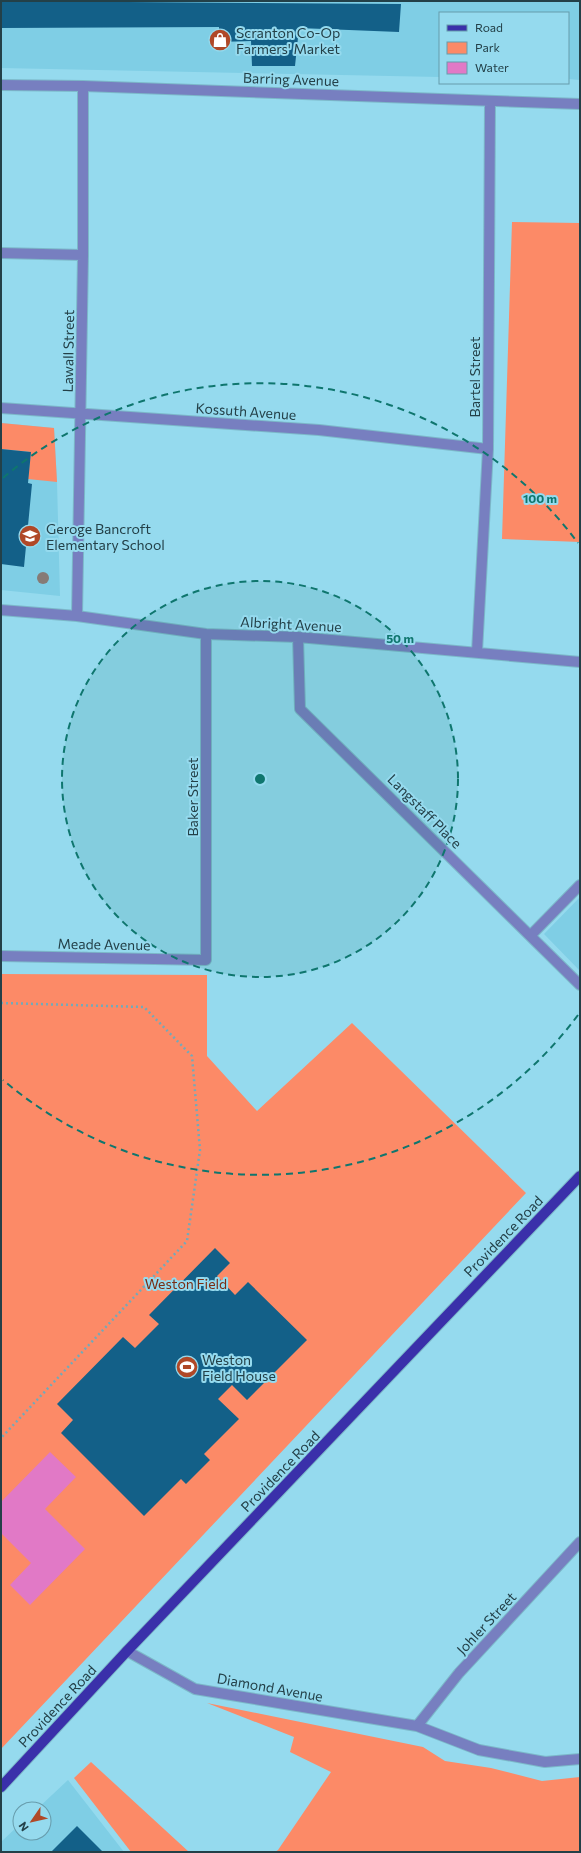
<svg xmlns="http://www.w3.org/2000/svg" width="581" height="1853" font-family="Commissioner,sans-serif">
<rect width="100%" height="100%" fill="#95daee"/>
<!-- built -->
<path fill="#7fcee5" d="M1 1H580V80L568 79V13H440V77L1 68Z
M1 423 54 428 57 482 60 596 1 590Z
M580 897V971L544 934Z
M68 1780 124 1852H1V1842L20 1824V1833H44V1809H37Z"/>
<!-- green -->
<path fill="#fc8a67" d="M512 222 580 223V542L502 539Z
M1 423 54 428 57 482 28 479 31 452 1 449Z
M1 974 207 975V1056L257 1111 352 1023 526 1193 1 1749Z
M207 1703 423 1747 445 1761 491 1768 542 1781 580 1777V1852H275L278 1850 331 1772 290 1752 294 1737Z
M91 1762 189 1852H131L74 1778Z"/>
<!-- water -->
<path fill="#e179c6" d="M50 1452 76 1477 45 1509 85 1549 30 1605 10 1585 31 1563 1 1533V1502Z"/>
<!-- building -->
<path fill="#136088" d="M1 1 401 4 399 32 299 28 295 66H252L251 41 219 42V27L1 28Z
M1 449 31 452 28 483 32 484 24 567 1 564Z
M215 1248 230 1263 217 1276 235 1295 248 1282 307 1340 247 1400 232 1385 218 1399 239 1419 204 1454 210 1460 186 1484 181 1479 144 1516 61 1433 73 1420 57 1404 123 1337 135 1348 159 1324 149 1315Z
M77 1826 103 1852H51Z"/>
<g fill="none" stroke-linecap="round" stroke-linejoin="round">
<!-- minor casing -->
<g stroke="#7cb8c9" stroke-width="12">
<path id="minor" d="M1 85 83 86 580 104
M1 253 83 255
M1 408 319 430 488 449
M1 610 77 616 206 634 298 637 580 662
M77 616 83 255V86
M298 637 300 709 580 985
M477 652 488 449 490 102
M531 935 580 885
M1 956 206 960V634
M127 1651 195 1689 417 1726 479 1750 545 1762 580 1759
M417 1726 459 1673 580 1542"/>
</g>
<!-- major casing -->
<g stroke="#7cb8c9" stroke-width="12">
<path id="major" d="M1 1787 127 1651 580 1176"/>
</g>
<!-- path -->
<path stroke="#71aaba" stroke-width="2.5" stroke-dasharray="2 3" stroke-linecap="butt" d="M1 1003 144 1007 192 1056 200 1150 187 1241 1 1438"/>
<!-- minor -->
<use href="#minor" stroke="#777fc0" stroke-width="10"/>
<!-- major -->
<use href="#major" stroke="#3a30aa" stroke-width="10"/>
</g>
<!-- trees -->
<circle fill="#867b76" cx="43" cy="578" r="6"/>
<!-- distance rings -->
<circle cx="260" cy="779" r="198" fill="#0f766e" fill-opacity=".12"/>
<g fill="none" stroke="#0f766e" stroke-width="2" stroke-dasharray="7 5">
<circle cx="260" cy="779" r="198"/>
<path d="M578 1015A396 396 0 0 1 3 1080M3 478A396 396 0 0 1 578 543"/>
</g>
<!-- icons -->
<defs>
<g id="shop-disc" transform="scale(1.15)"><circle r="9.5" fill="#b04827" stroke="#95daee"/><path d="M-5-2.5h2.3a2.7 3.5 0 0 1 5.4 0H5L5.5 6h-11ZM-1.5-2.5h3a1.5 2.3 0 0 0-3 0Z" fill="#fff"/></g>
<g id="school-disc" transform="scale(1.15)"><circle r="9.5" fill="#b04827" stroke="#95daee"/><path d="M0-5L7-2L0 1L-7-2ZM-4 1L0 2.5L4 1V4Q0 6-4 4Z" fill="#fff"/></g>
<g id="stadium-disc" transform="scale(1.15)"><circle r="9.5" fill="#b04827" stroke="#95daee"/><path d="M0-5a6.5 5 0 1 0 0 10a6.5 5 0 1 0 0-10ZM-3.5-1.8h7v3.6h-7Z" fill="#fff"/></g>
</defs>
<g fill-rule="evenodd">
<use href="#shop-disc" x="220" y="40"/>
<use href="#school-disc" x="30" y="536"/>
<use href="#stadium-disc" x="187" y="1367"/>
</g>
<g text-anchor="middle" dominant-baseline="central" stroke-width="4" stroke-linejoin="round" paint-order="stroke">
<!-- poi labels -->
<g font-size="14" fill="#234048" stroke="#95daee" text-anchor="start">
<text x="236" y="32">Scranton Co-Op<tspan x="236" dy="16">Farmers' Market</tspan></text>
<text x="46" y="528">Geroge Bancroft<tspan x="46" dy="16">Elementary School</tspan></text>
<text x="202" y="1359">Weston<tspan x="202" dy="16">Field House</tspan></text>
</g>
<!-- street labels -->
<g font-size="14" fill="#234048" stroke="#95daee">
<text transform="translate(291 79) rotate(2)">Barring Avenue</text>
<text transform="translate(68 351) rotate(-89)">Lawall Street</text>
<text transform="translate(474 377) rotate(-90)">Bartel Street</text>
<text transform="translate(246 411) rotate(4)">Kossuth Avenue</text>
<text transform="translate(291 624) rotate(3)">Albright Avenue</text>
<text transform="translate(192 797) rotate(-90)">Baker Street</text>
<text transform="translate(425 811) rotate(45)">Langstaff Place</text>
<text transform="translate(104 944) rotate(1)">Meade Avenue</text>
<text transform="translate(503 1236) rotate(-46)">Providence Road</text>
<text transform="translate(280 1471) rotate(-46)">Providence Road</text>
<text transform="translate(486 1623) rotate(-47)">Johler Street</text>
<text transform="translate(270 1687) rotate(10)">Diamond Avenue</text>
<text transform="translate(57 1706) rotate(-47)">Providence Road</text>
</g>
<!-- park labels -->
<g font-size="14" fill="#7a2d14" stroke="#95daee">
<text x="186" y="1283">Weston Field</text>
</g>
</g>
<circle cx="260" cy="779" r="6" fill="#0f766e" stroke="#95daee" stroke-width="2"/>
<g font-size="12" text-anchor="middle" font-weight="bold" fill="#0f766e" stroke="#95daee" stroke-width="4" stroke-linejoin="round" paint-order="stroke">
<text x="540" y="503">100 m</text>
<text x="400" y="643">50 m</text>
</g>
<!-- border -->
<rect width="581" height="1853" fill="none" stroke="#234048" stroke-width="4"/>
<!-- legend -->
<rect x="439" y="12" width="130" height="72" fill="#95daee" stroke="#679cac"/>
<rect x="447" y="25" width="20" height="6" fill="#3a30aa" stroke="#679cac"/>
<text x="475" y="32" font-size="12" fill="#234048">Road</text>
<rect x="447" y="42" width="20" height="12" fill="#fc8a67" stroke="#679cac"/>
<text x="475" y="52" font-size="12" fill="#234048">Park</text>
<rect x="447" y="62" width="20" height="12" fill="#e179c6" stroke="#679cac"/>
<text x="475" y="72" font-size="12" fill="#234048">Water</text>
<!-- north arrow -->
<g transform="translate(32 1821) rotate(236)"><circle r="19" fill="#95daee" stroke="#679cac"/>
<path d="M0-3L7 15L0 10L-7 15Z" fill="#b04827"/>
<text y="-6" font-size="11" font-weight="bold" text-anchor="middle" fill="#234048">N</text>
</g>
</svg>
